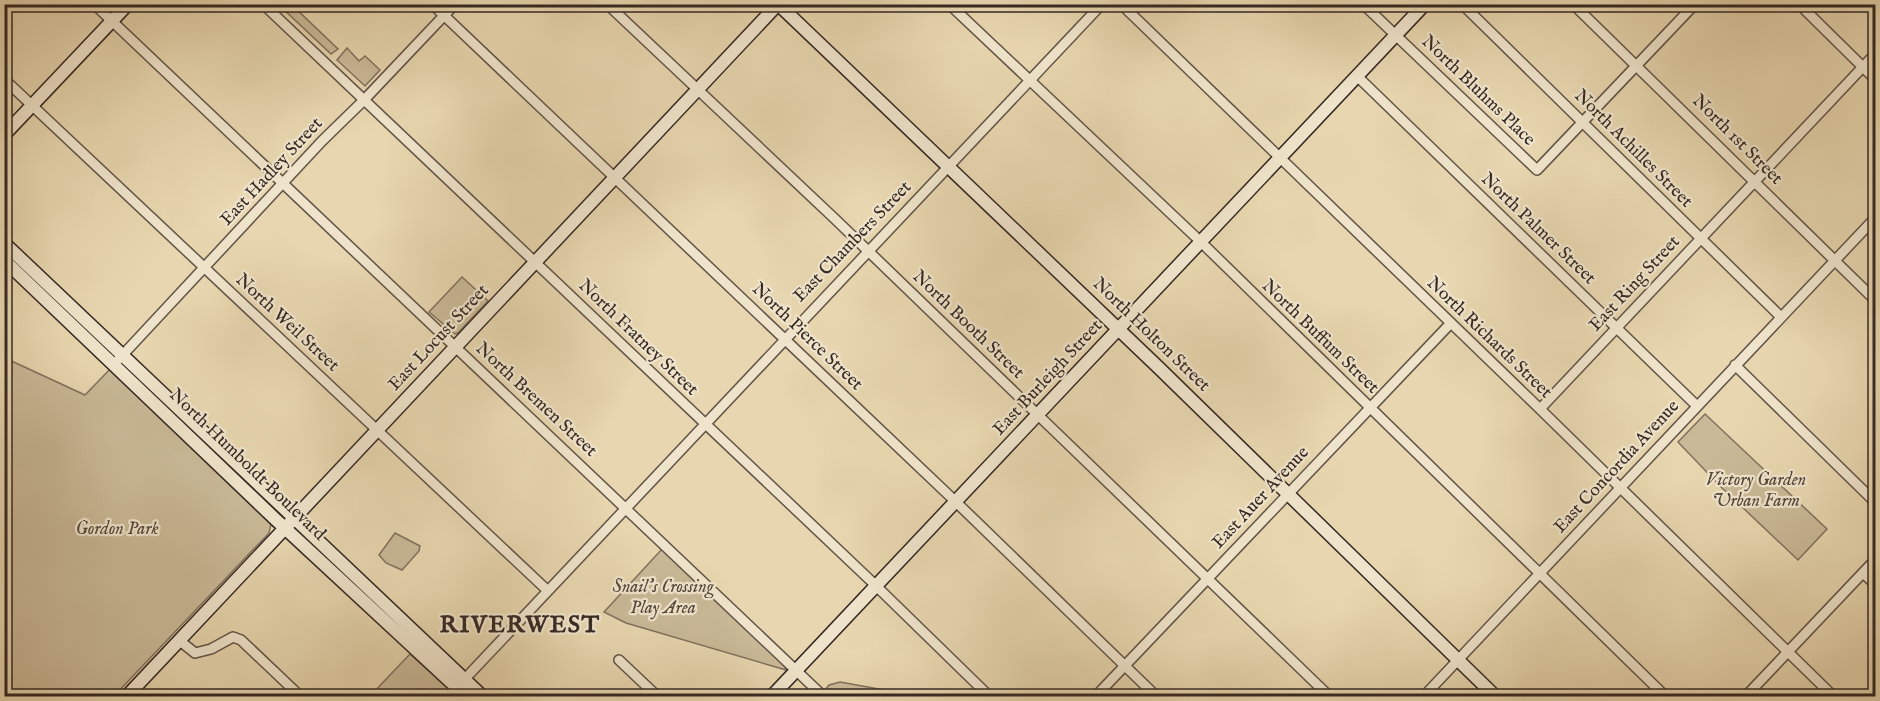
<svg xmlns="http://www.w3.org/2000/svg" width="1880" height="701" font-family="'IM FELL English',serif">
<rect width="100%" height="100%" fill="#e7d6af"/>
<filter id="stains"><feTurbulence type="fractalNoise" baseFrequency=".00333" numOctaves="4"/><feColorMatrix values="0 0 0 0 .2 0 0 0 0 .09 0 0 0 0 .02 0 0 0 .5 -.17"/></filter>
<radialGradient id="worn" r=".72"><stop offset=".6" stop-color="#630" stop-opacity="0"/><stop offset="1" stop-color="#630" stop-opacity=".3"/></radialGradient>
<!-- green -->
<path fill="#c9b997" stroke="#80715e" stroke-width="1.5" d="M279 5H292L338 49 331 54Z
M347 48 359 61 365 56 380 70 365 86 337 60Z
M462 277 488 301 458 333 455 334 429 312Z
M5 358 85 395 113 366 270 520 271 524 269 533 114 696H5Z
M1705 414 1827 529 1798 560 1722 488 1678 442Z
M395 533 420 546 419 551 402 570 386 563 379 555Z
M662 549 784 665 786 670 626 623 604 612Z
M410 654 456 696H370Z
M840 682 901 693 906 692 929 696H832L825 690 829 685Z"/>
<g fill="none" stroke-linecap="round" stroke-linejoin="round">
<!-- street casing -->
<g stroke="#625447" stroke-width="12">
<path id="street" d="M94 4 823 696
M263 4 870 580 989 696
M432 4 956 502 1156 696
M607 4 835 219 1329 696
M949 4 1201 242 1665 696
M1121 4 1540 409 1833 696
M1363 4 1537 170 1695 4
M1462 4 1781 317
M1573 4 1876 301
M1799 4 1876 80
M1357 76 1697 406
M4 79 548 591
M118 360 322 141 364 100 455 4
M1735 365 1876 503
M1540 409 1876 53
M1863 573 1876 585
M180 641 195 653 211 649 233 637 241 640 300 696
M619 660 657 696
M461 683 1102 4
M1096 696 1450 324
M1424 696 1876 217
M1746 696 1876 559"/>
</g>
<!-- secondary casing -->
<g stroke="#362924" stroke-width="15">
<path id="secondary" d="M778 4 1159 368 1495 696
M4 135 128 4
M4 243 482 696
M4 260 274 518 466 696
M127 696 778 4
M772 696 1425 4"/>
</g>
<!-- street -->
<use href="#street" stroke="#efe4cb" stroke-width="9"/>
<!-- secondary -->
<use href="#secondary" stroke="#efe4cb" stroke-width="12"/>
</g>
<g text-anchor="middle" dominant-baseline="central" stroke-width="4.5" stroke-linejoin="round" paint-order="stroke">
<!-- street labels -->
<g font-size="18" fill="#362924" stroke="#efe4cb">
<text transform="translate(1478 91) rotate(44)">North Bluhms Place</text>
<text transform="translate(1737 140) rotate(45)">North 1st Street</text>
<text transform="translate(1633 149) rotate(45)">North Achilles Street</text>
<text transform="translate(272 172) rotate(-47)">East Hadley Street</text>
<text transform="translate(1538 229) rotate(44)">North Palmer Street</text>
<text transform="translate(853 242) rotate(-46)">East Chambers Street</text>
<text transform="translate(1635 284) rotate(-47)">East Ring Street</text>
<text transform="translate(287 323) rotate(43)">North Weil Street</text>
<text transform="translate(968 325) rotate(44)">North Booth Street</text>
<text transform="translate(1151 335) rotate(44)">North Holton Street</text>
<text transform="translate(807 337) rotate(44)">North Pierce Street</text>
<text transform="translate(1320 337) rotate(44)">North Buffum Street</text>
<text transform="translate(439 338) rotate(-47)">East Locust Street</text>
<text transform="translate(638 338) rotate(44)">North Fratney Street</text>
<text transform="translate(1489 338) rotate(44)">North Richards Street</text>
<text transform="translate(1048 378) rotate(-47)">East Burleigh Street</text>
<text transform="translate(536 400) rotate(43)">North Bremen Street</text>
<text transform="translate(247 465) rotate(44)">North Humboldt Boulevard</text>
<text transform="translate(1617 467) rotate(-47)">East Concordia Avenue</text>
<text transform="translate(1261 498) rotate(-47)">East Auer Avenue</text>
</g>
<!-- park labels -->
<g font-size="18" font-style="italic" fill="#53463b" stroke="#efe4cb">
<text x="1756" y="480">Victory Garden<tspan x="1756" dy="21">Urban Farm</tspan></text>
<text x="117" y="529">Gordon Park</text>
<text x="663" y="587">Snail's Crossing<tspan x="663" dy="21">Play Area</tspan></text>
</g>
<!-- district labels -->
<g font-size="24" font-weight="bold" letter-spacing="1.5" fill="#362924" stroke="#efe4cb">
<text x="520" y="625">RIVERWEST</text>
</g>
</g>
<!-- margin -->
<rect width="1880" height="701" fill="none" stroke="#e7d6af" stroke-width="24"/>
<rect x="6" y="6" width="1868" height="689" fill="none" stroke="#362924" stroke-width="3"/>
<rect x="12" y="12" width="1856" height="677" fill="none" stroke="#362924" stroke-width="1.5"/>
<rect width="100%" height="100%" filter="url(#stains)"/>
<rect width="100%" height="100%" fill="url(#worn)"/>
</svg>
